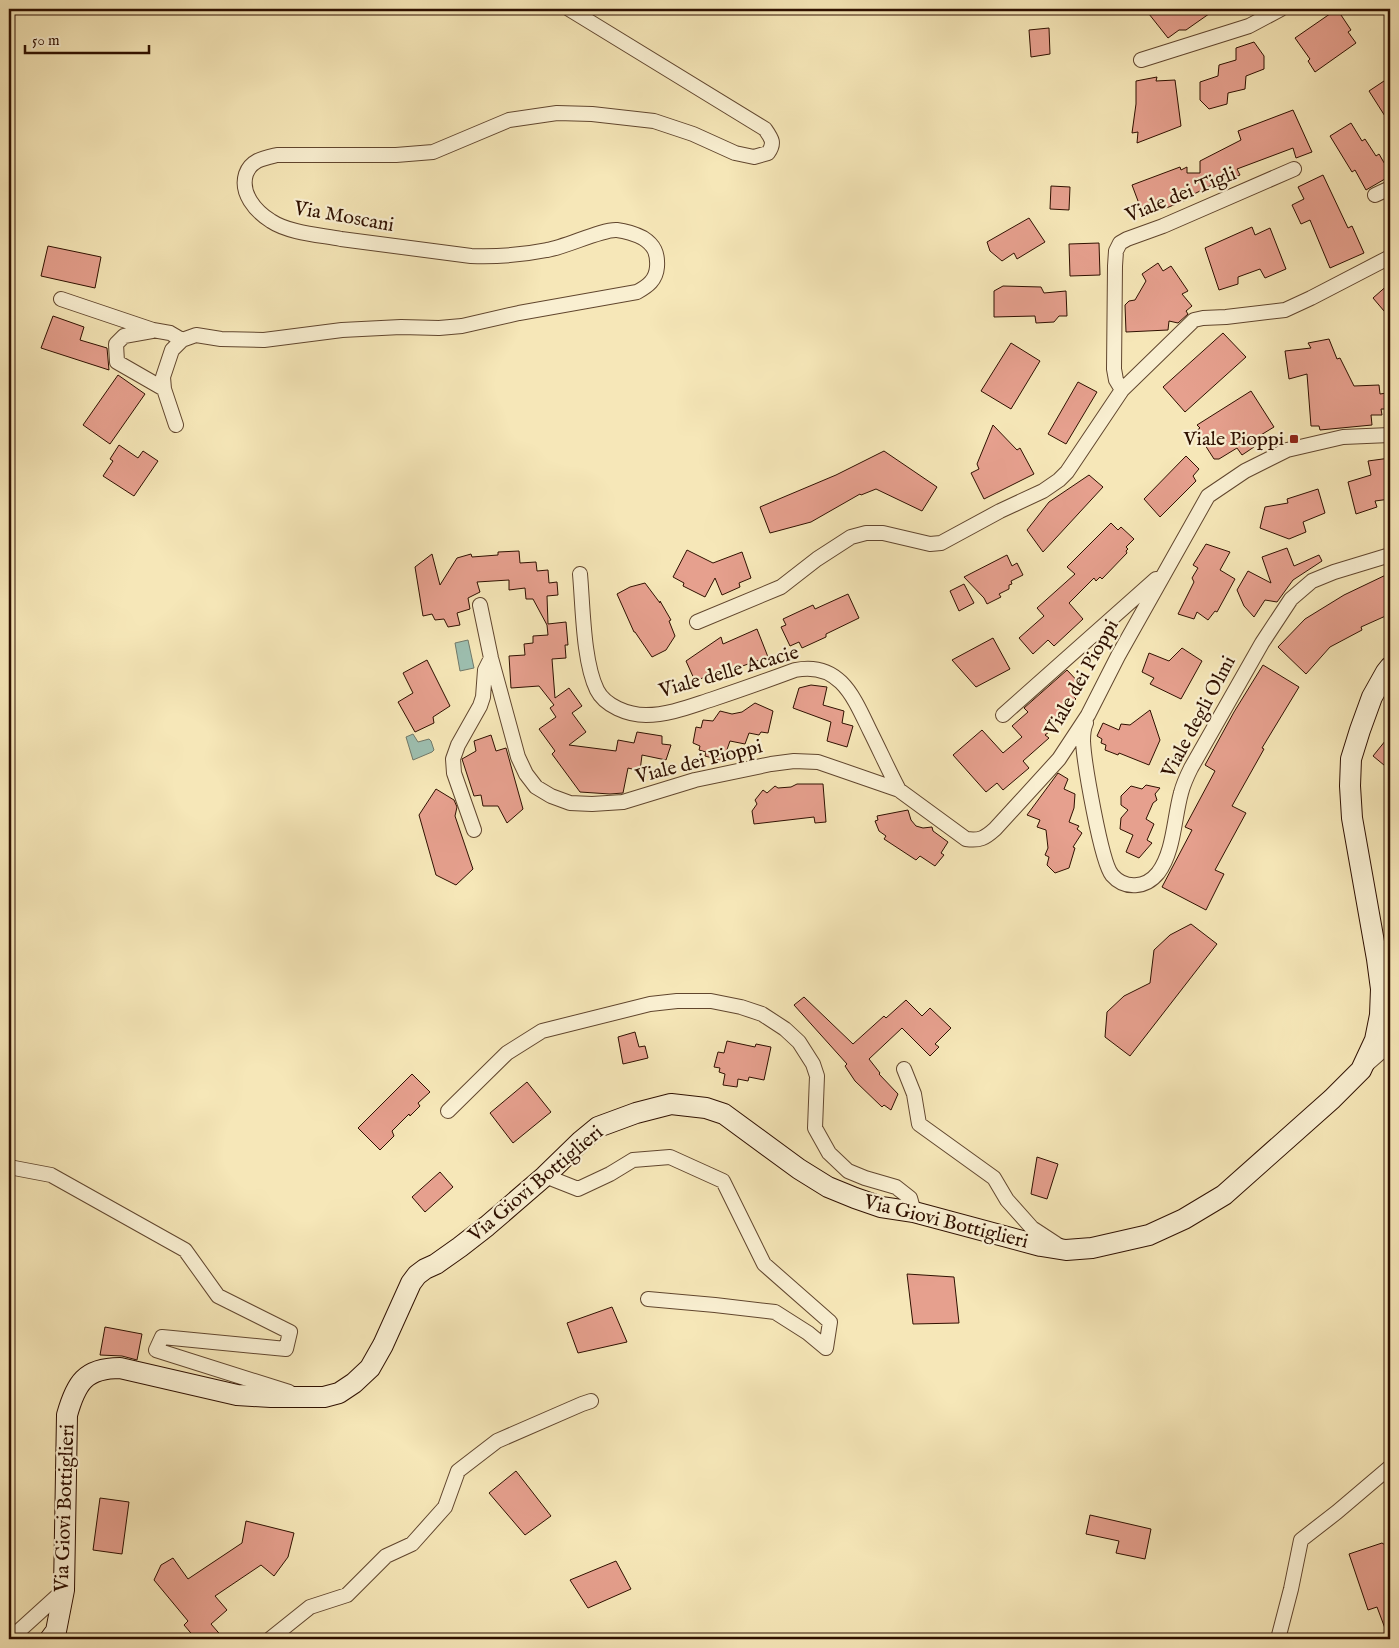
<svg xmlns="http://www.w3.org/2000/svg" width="1399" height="1648" font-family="'IM FELL English',serif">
<rect width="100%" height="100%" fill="#f6e7b8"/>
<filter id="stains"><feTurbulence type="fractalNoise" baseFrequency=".004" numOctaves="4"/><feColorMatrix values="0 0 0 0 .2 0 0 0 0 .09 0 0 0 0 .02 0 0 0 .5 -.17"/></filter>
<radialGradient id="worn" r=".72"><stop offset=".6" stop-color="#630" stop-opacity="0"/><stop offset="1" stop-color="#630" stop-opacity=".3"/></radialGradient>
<!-- water -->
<path fill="#9dbfb0" stroke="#71796a" d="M468 640 474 668 460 671 455 643Z
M413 734 418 742 429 739 431 741 434 750 432 752 413 760 406 737Z"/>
<!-- building -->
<path fill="#e6a08e" stroke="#2f1000" d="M1145 9H1216L1186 30H1179L1168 38Z
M1337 9 1351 30 1348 32 1356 43 1315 72 1308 61 1310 59 1295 38Z
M1049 28 1050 54 1031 57 1029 30Z
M1254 42 1264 56V69L1246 76 1245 89 1228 93 1227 104 1209 109 1200 100V82L1218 76 1219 65 1236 60V48Z
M1157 77 1156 81 1175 80 1181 126 1137 143 1138 132 1132 133 1136 104V81Z
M1390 77V124L1369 91Z
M1293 110 1312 152 1296 158 1293 148 1237 169 1240 175 1227 181 1226 178 1190 196 1191 198 1144 217 1132 185 1180 167 1181 170 1187 167V173H1200V161L1241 140 1238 131Z
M1351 123 1362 141 1365 139 1376 156 1379 154 1390 173V176L1366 190 1355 170 1352 172 1330 136Z
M1323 175 1348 228 1352 226 1364 253 1330 268 1310 220 1301 224 1292 205 1304 199 1298 187Z
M1051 186 1070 187 1069 210 1050 209Z
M1029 218 1045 242 1017 259 1014 253 1002 261 990 251 987 242Z
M1252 227 1255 235 1270 228 1286 269 1265 278 1260 269 1238 277V284L1219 290 1205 248Z
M1099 243 1100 275 1070 276 1069 244Z
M48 246 101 257 95 288 41 276Z
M1158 263 1163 271 1171 266 1188 291 1182 294 1192 306 1186 311 1188 314 1178 323 1169 321 1168 330 1126 332 1125 305 1129 301 1135 300 1146 281 1142 274Z
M1390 283V318L1373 298Z
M1003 286 1041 287 1044 293 1066 291 1067 316H1059L1054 322 1036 323 1035 316 994 317V291Z
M53 316 84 327 80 340 107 348 109 370 41 348Z
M1223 333 1246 357 1185 412 1163 387Z
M1329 339 1337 359 1340 358 1354 386 1379 385 1380 394 1387 393V409H1381L1382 415H1371L1372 425 1320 430 1319 426H1311L1307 374 1289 379 1285 351 1311 348 1308 343Z
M1011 343 1040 361 1011 409 981 391Z
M118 375 145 394 110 444 83 425Z
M1078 382 1097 392 1066 444 1048 434Z
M1251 391 1274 427 1251 441 1254 447 1242 455 1237 448 1219 459H1214L1196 431 1200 428 1197 425Z
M993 425 1017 450 1020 448 1034 474 984 499 971 473 979 469 977 464Z
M119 445 138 458 143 451 158 461 134 496 103 476 113 461 110 459Z
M884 451 937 487 922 511 876 489 861 495 860 494 811 522 770 533 760 507 836 475Z
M1186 456 1199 469 1193 476 1196 481 1160 517 1144 499Z
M1390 458V499L1375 501 1377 507 1356 514 1348 482 1371 475 1368 461Z
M1089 475 1103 487 1043 552 1027 530 1049 502Z
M1318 489 1325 513 1303 522 1306 532 1289 539 1260 528 1265 507 1288 503 1287 499Z
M1111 523 1118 530 1121 527 1134 539 1126 547 1128 549 1126 551 1127 553 1102 579 1100 577 1096 581 1094 578 1069 603 1083 619 1054 646 1048 640 1033 654 1019 638 1044 616 1037 608 1075 574 1067 567Z
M1206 544 1230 552 1220 570 1235 579 1217 612 1215 611 1208 620 1197 612 1194 619 1178 614 1194 582 1192 578 1198 568 1193 565Z
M1287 548 1294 566 1319 555 1322 561 1293 580 1277 602 1265 600 1254 617 1244 606 1237 590 1248 571 1271 583 1262 557Z
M687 550 713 563 742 552 751 578 739 583 740 587 722 595 715 578 705 597 683 586 684 583 673 577Z
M519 551 520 563 536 562 537 571 548 570 549 583 557 582 558 595 547 596 548 624 566 622 568 645H565L566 658 552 659 555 698 569 688 582 706 572 713 586 732 569 745 616 751 618 740 634 743 637 732 662 736V744L671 745 666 760 642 755 640 771 628 768 623 793 610 794 580 792 552 754 555 751 539 729 556 717 550 708 554 705 539 686 511 688 509 656 525 655 524 644 533 643V636L548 635 547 625 533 599H526L525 588 509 590V580L477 582 480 592 468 598 470 609 457 613 460 625 448 627 444 619 435 620 432 614 423 616 415 567 432 554 440 585 457 558 471 554 472 557 498 555V552Z
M1007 555 1012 566 1017 563 1023 575 1011 581 1012 584 1009 585V589L999 594 1001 597 987 604 984 598 964 577Z
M1390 573V614L1361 627 1362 630 1330 647 1306 674 1278 647 1305 619 1344 595Z
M645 583 660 603V601L671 620 669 621 675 636 666 650 652 657 635 632H634L617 594 630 587Z
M964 584 974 603 959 611 950 591Z
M848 594 859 618 826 634V637L802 648 799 642 790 646 781 627 786 625 783 619 813 605 815 609Z
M757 629 768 657 734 669V673L708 683 705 677 695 681 686 661 721 637 723 644Z
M993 638 1010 669 976 687 952 660Z
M1182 648 1202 661 1181 699 1150 684 1154 678 1142 672 1149 653 1169 661Z
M427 660 450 706 433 717 434 723 415 732 398 702 413 693 403 673Z
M1263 665 1299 687 1262 748 1264 749 1232 806 1246 813 1215 870 1224 874 1206 910 1162 887 1192 830 1185 827 1215 771 1205 765 1234 712Z
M1067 670 1083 687 1073 696 1076 699 1065 708 1067 711 1046 730 1049 732 1045 735 1049 738 1023 761 1029 768 1003 790 997 783 986 792 953 755 982 730 1003 753 1022 737 1012 726 1028 712 1024 708Z
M811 685 827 687 823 705 844 711 842 723 853 726 847 747 827 741 831 722 793 708 799 688Z
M755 703 773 711 768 733 761 732 759 735 749 733 745 744 730 741 723 761 705 756 706 752 699 750 700 746 693 743 696 727 701 728 703 720 713 721 720 711 732 714 742 712Z
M1150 710 1160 740 1149 765 1119 753 1118 755 1105 750 1106 745 1101 743 1102 739 1097 736 1103 723 1119 730 1121 724 1130 725Z
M491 735 496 751 506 748 523 809 507 823 498 806H483L481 795 474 796 462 759 476 751 474 741Z
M1390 735V770L1373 756Z
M1058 773 1068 779 1064 789 1075 794 1074 808 1069 822 1079 826 1077 829 1082 833 1073 847 1075 848 1069 868 1055 873 1047 865 1049 857 1045 855 1048 848 1046 830 1037 827 1040 820 1027 815Z
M797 784H823L826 822 815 823 814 817 754 824 752 811 757 804 755 800 763 790 767 793 775 786 778 788 791 787Z
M1146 785 1160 788 1155 794 1157 800 1153 803 1146 819 1154 824 1147 840 1152 843 1139 858 1126 852 1133 835 1120 829 1121 818 1128 810 1121 805V796L1131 786 1142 789Z
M436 789 454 800 457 807 455 816 473 869 456 885 436 875 419 815Z
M908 810 911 820 916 826 923 828 932 827 933 831 948 842 941 853 944 855 935 866 920 856 916 860 884 839 886 836 879 831 875 821 878 820 877 816Z
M1191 924 1217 944 1130 1056 1105 1037 1107 1012 1124 996 1150 983 1154 950 1170 935Z
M804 997 853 1044 884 1016 886 1018 906 1000 922 1016 930 1008 951 1028 935 1044 939 1047 930 1056 902 1028 869 1059 880 1073 879 1074 898 1094 891 1110 884 1105 882 1107 855 1081 845 1066 847 1064 794 1005Z
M635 1032 639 1047 645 1046 648 1058 623 1064 618 1037Z
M727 1041 755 1047 756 1044 771 1047 764 1080 749 1077 748 1081 738 1079 737 1087 723 1085 725 1074 719 1072 720 1068 714 1067 718 1052 724 1053Z
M412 1074 430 1092 418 1103 420 1106 410 1116 409 1114 392 1131 394 1136 380 1150 358 1128Z
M527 1082 551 1112 513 1143 490 1113Z
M1037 1157 1058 1164 1047 1199 1031 1194Z
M440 1172 453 1187 425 1212 412 1197Z
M907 1274 954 1277 959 1323 913 1324Z
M612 1307 627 1342 578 1353 567 1323Z
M105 1327 142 1334 137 1360 122 1356 100 1355Z
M516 1471 551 1516 525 1535 489 1493Z
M100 1498 129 1502 122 1554 93 1550Z
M1090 1515 1151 1529 1145 1559 1116 1553 1119 1541 1086 1534Z
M246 1521 294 1533 288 1557 274 1576 261 1565 215 1596 227 1610 211 1624 224 1639H196L184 1625 188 1621 154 1580 161 1565 173 1558 188 1579 242 1543Z
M1382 1543 1390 1548 1389 1639 1377 1607 1368 1610 1349 1554Z
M616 1561 631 1589 588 1608 570 1580Z"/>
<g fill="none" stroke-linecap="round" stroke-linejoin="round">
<!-- street casing -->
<g stroke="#61462e" stroke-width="16">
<path id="street" d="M1141 60 1249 26 1281 9
M1375 195 1390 188
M61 299 153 330 170 333 182 340
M152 331 124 336 116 344 117 362 164 389
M1122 390 1116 380 1114 369 1115 266 1116 251 1120 243 1127 239 1163 226 1294 169
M176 425 164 389 163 377 172 350 182 340 196 335 221 339 264 340 342 330 401 327 439 328 462 326 519 313 637 292C648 286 656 280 657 267 658 253 654 245 643 238 635 234 626 231 617 230 602 229 566 247 547 250 522 255 497 257 471 256 428 250 384 245 341 239 320 235 289 233 271 221 255 211 240 193 246 174 251 160 264 158 277 155H396L433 152 509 120 557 113 592 114 654 121 693 134 735 153 754 157 768 153C775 143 772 139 765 129L569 9
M580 574C583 607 583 661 597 690 605 706 628 715 646 715 669 715 691 706 713 699 740 690 768 680 795 670 840 661 854 698 870 731 880 751 889 771 899 790
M480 605 491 658 518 757 526 774 536 787 551 796 570 803 592 804 623 802 695 780 771 764 794 761 818 762 899 790 966 839C980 841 985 838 995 829L1059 759 1088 715 1118 656 1208 496 1245 471 1287 450 1343 437 1390 435
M697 622 781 587 817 559 851 537 866 533H883L930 544 941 543 1000 511 1043 491 1059 480 1067 472 1122 390 1194 320 1203 318 1226 317 1285 310 1311 298 1390 257
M1003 715 1156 579
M1086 723C1083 729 1083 735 1083 741 1084 762 1101 862 1112 875 1125 890 1146 888 1158 873 1174 852 1174 818 1181 793 1183 785 1187 776 1191 768L1262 643 1291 599 1312 581 1334 572 1390 555
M474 830 454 773 453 759 458 745 480 706 483 697 485 670 491 658
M1365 1066 1390 1044
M904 1069 914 1094 919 1124 994 1178 1007 1200 1032 1228 1061 1247
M448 1111 507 1053 542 1031 650 1004 677 1001H711L741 1007 762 1014 785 1029 799 1042 813 1064 817 1076 815 1128 829 1153 848 1171 865 1178 896 1187 910 1198 914 1212
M9 1167 51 1175 185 1250 218 1296 290 1332 286 1349 162 1337 156 1350 289 1392
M545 1176 578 1189 610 1174 633 1160 670 1157 723 1181 764 1264 830 1322 826 1348 808 1333 775 1312 715 1305 648 1299
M10 1639 64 1590
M270 1639 310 1607 347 1595 386 1556 412 1544 445 1507 458 1471 497 1441 582 1404 591 1401
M1278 1639 1291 1589 1301 1540 1337 1512 1390 1467"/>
</g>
<!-- secondary casing -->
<g stroke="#2f1000" stroke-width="22">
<path id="secondary" d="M50 1639 56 1631 64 1590 67 1415C76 1383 85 1368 120 1368L237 1395 271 1397H324L339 1393 354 1383 370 1368 383 1345 411 1283 417 1275 425 1269 436 1264 460 1247 487 1226 545 1176 581 1141 598 1127 636 1113 671 1104 706 1108 724 1114 799 1169 828 1187 855 1198 881 1207 914 1212 1041 1246 1066 1250 1092 1248 1149 1235 1184 1219 1224 1195 1332 1099 1361 1070 1375 1040 1380 1015 1381 989 1377 959 1352 818 1350 786 1351 759 1360 730 1372 697 1386 672 1390 667"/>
</g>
<!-- street -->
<use href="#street" stroke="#f9efd1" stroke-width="14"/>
<!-- secondary -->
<use href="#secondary" stroke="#f9efd1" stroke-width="20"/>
</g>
<!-- markers -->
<rect fill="#8f2418" stroke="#f9efd1" stroke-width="2" x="1289" y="434" width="10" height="10" rx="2.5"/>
<g text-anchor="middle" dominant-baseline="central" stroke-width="4.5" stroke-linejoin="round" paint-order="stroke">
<!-- street labels -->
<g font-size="20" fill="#2f1000" stroke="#f9efd1">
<text transform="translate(1181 195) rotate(-22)">Viale dei Tigli</text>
<text transform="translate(344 217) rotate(10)">Via Moscani</text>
<text transform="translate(729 672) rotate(-16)">Viale delle Acacie</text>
<text transform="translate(1082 678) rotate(-61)">Viale dei Pioppi</text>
<text transform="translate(1199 717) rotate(-62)">Viale degli Olmi</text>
<text transform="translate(699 762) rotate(-14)">Viale dei Pioppi</text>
<text transform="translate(536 1184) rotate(-40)">Via Giovi Bottiglieri</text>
<text transform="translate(946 1222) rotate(14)">Via Giovi Bottiglieri</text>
<text transform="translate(65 1508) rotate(-88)">Via Giovi Bottiglieri</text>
</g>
<!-- poi labels -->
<g font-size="20" fill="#2f1000" stroke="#f9efd1" text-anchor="end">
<text x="1284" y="439">Viale Pioppi</text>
</g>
</g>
<!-- margin -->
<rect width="1399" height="1648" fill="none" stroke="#f6e7b8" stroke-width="30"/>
<rect x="10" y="10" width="1379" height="1628" fill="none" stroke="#2f1000" stroke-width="2.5"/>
<rect x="15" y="15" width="1369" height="1618" fill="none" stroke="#2f1000"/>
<!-- scale -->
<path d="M25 45v8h124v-8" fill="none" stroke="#2f1000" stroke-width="2.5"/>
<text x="32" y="45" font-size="15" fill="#2f1000" stroke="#f9efd1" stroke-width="4" paint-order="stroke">50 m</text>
<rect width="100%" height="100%" filter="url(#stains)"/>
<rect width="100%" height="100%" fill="url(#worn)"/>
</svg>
